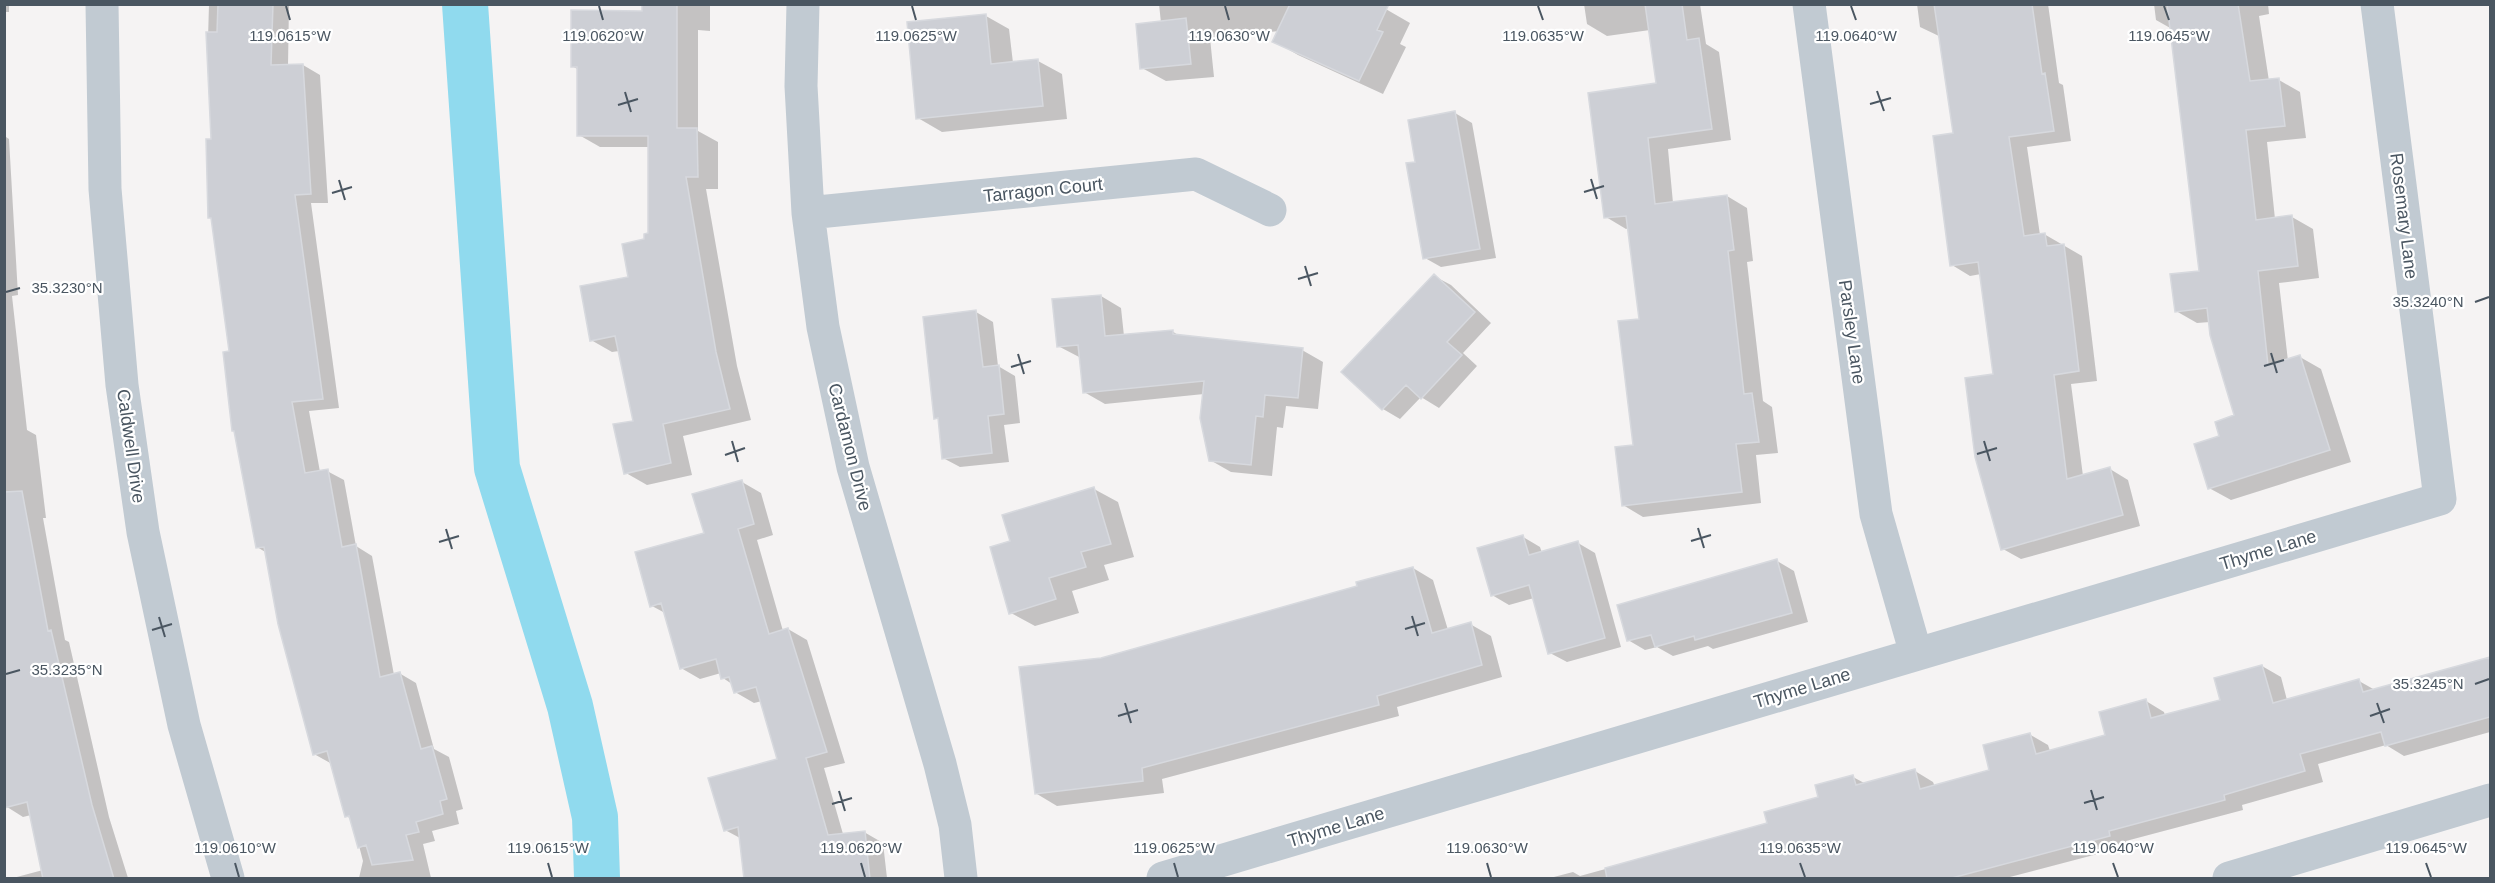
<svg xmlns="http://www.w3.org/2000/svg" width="2495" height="883" font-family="Helvetica,sans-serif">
<rect width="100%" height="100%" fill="#f5f3f3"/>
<!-- shadow -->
<path fill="#0003" d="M4 4H9V12H5L6 137 9 139 18 295 12 296 27 430 36 435 46 518H43L65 640 69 642 109 817 128 878H13L43 870 31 815 23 817 4 805Z
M209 4H289L288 66 303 65 320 75 328 203H311L339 408 309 411 320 472 327 471 344 480 356 546 372 556 394 675 399 673 416 683 434 749 449 757 463 809 456 811 459 824 432 831 435 841 423 844 431 878H359L363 861 352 819 346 816 332 764 314 754 267 553 257 547 213 219 209 217 212 140 208 39Z
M643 4H710V31L698 30V131L718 142V189H706L737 366 751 420 683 436 692 475 647 485 626 473 635 422 619 351 612 352 591 340 630 278 650 235 649 147H600L579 135V70L572 66 643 12Z
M1159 4H1377L1410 23 1400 44 1406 47 1383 94 1298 55 1274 41 1279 31 1210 38 1214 77 1166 81 1142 68 1161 23Z
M1584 4H1700L1706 44 1719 52 1731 140 1668 149 1673 203 1727 196 1747 208 1753 261 1747 262 1763 401 1772 407 1778 453 1756 455 1761 503 1643 517 1623 505 1635 446 1641 320 1629 228 1626 229 1606 217 1657 84 1650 30 1607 36 1587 24Z
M1917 4H2048L2059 83 2063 85 2071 141 2027 147 2040 235 2044 234 2082 256 2097 381 2071 384 2083 476 2110 469 2128 480 2140 526 2021 559 2003 549 1994 375 1981 274 1970 276 1952 265 1955 135 1941 37 1920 27Z
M2154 4H2268L2269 14 2259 16 2269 81 2279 80 2300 92 2306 138 2267 142 2275 219 2292 217 2313 229 2319 278 2279 283 2288 361 2300 357 2321 369 2351 462 2231 500 2209 488 2221 437 2236 416 2210 322 2197 323 2176 311 2201 272 2172 29 2156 20Z
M986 16 1009 29 1013 63 1038 61 1062 74 1067 119 942 132 918 118Z
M1455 113 1472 123 1496 258 1441 267 1425 258 1417 163Z
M1434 276 1451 285 1491 323 1463 353 1477 366 1439 408 1421 397 1400 419 1383 409Z
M1101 296 1121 308 1124 336 1172 331 1181 337 1302 350 1323 362 1318 409 1286 406 1283 428 1277 427 1272 476 1231 472 1210 460 1204 394 1105 404 1084 392 1081 358 1058 346Z
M976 312 993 322 998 366 1015 376 1020 423 1004 425 1009 462 960 467 943 458 940 420 936 418Z
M742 482 761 493 773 535 757 540 783 631 788 629 807 640 845 763 824 768 843 834 864 832 883 843 887 878H745L740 838 725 830 779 760 762 701 754 703 735 692 732 684 723 678 721 673 700 679 681 668 665 613 652 606Z
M1094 489 1118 502 1134 557 1104 565 1109 580 1072 591 1079 613 1035 626 1011 613 1012 542Z
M1523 537 1540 547 1542 553 1578 543 1595 553 1621 647 1567 662 1550 653 1534 598 1509 605 1492 595Z
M1777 561 1794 571 1808 622 1713 649 1708 646 1673 656 1657 647 1645 650 1628 640Z
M1413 568 1433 580 1448 630 1470 624 1491 636 1502 677 1397 707 1399 716 1162 779 1164 793 1057 806 1037 794 1102 659 1359 587Z
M2490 659V732L2404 756 2386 745 2318 764 2323 782 2242 805 2243 810 2126 841 2128 846 2006 878H1550L1573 872 1580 876 1769 824 1820 799 1853 777 1866 784 1915 771 1933 782 1935 787 1991 771 2029 734 2048 745 2050 751 2106 736 2146 701 2164 712 2165 716 2222 701 2262 666 2281 677 2287 700 2359 681 2375 690Z"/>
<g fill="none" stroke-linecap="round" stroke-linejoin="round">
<!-- canal -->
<path stroke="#90daee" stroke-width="46" d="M465 4 497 468 570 706 595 817 597 878"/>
</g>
<!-- building -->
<path fill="#cdcfd5" stroke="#d7d9de" stroke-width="1.5" d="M218 4H273L271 65 303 64 311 194 295 195 323 399 292 402 305 473 328 469 342 547 356 544 380 677 400 672 421 749 432 746 447 799 440 801 443 814 416 822 419 832 406 835 413 860 372 865 366 845 358 848 349 816 345 817 327 751 313 755 278 624 264 547 256 548 234 431H232L223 352 229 351 211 218H208L206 139H211L206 32H217Z
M642 4H677V128H697L698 177H686L716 352 730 409 663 424 671 463 624 474 613 424 633 421 615 336 590 341 580 286 628 277 622 244 644 239V234L648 233V136H577V67H571V10L642 11Z
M1290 4H1389L1377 30 1383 32 1359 81 1272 42Z
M1645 4H1682L1687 40 1699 38 1712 129 1648 138 1655 204 1727 195 1734 250 1728 251 1744 394 1752 393 1759 442 1736 444 1742 492 1622 506 1615 447 1633 445 1618 321 1639 319 1626 216 1604 218 1588 93 1656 83Z
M1934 4H2032L2042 74 2045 73 2054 131 2009 137 2024 236 2045 233 2047 246 2064 244 2079 371 2054 375 2067 479 2110 467 2123 515 2001 550 1975 457 1965 378 1993 374 1978 262 1950 266 1933 136 1953 133Z
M2167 4H2238L2250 81 2279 78 2285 126 2246 130 2256 220 2292 215 2298 266 2258 271 2268 365 2300 355 2330 450 2208 489 2194 444 2219 436 2215 422 2234 415 2210 335 2207 308 2175 312 2170 274 2199 271Z
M986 14 991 64 1038 59 1043 106 916 119 907 22Z
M1186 18 1191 64 1140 69 1136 24Z
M1455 111 1480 249 1423 259 1406 163 1415 162 1408 120Z
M1434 274 1475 312 1447 342 1462 355 1421 399 1406 385 1382 410 1341 372Z
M1101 295 1105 336 1173 330V334L1303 348 1298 398 1265 395 1263 417 1256 416 1251 465 1209 461 1200 418 1204 381 1083 393 1078 345 1057 347 1052 299Z
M976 310 983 367 999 365 1004 414 988 416 992 453 942 459 938 418 934 419 923 317Z
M742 480 754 524 738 529 769 634 788 628 827 752 806 758 828 835 865 831 870 879H744L738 827 724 831 708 778 777 759 756 687 734 693 729 677 721 679 716 659 680 669 661 603 650 607 635 552 704 533 692 494Z
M1094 487 1111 544 1081 552 1086 567 1049 578 1056 599 1009 614 990 547 1010 541 1002 515Z
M22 491 48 631 51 630 92 805 114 879H43L27 802 4 808V492Z
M1523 535 1529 555 1578 541 1605 638 1548 654 1529 585 1491 596 1477 548Z
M1777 559 1792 613 1695 640 1694 636 1655 647 1651 635 1627 641 1617 605Z
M1413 567 1432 633 1471 622 1482 665 1377 696 1379 705 1142 768 1143 781 1035 794 1019 667 1101 658 1357 586 1356 582Z
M2490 657V717L2385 746 2381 732 2300 754 2305 771 2224 795 2225 800 2109 831 2110 836 1948 879H1607L1605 868 1767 823 1764 812 1818 797 1815 785 1853 775 1856 785 1915 769 1920 789 1989 770 1983 745 2030 733 2036 754 2105 735 2099 712 2146 699 2151 718 2220 700 2214 678 2262 665 2273 703 2359 679 2363 692Z"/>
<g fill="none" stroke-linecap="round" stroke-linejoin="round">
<!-- minor -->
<path stroke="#c1cad2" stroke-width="33" d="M102 4 105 189 122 385 143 532 184 725 228 878
M803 4 801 86 808 213 823 327 853 467 940 764 955 825 961 878
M1809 4 1876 514 1916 654
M808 213 1196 174 1270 210
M1163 878 2440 499 2377 4
M2229 878 2490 800"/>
</g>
<!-- ticks -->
<path fill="none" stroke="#4a5661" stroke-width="2" d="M286 6 290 20M599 6 603 20M912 6 916 20M1225 6 1229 20M1538 6 1543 20M1851 6 1856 20M2164 6 2169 20M1877 91 1884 111M625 92 631 112M1870 104 1891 98M618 105 638 99M1591 179 1597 199M339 180 345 200M1584 192 1604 186M332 193 352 187M1305 266 1311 286M1298 279 1318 273M6 292 20 288M2475 302 2489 297M2271 353 2277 373M1018 354 1024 374M2264 366 2284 360M1011 367 1031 361M732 441 738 462M1984 441 1990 461M1977 454 1997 448M725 455 745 448M1698 528 1704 548M446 529 452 549M1691 541 1711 535M439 542 459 536M1412 616 1418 636M159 617 165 637M1405 629 1425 623M152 630 172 624M6 674 20 670M2475 684 2489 679M1125 703 1131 723M2377 703 2384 723M1118 716 1138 710M2370 716 2390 709M2091 790 2097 810M839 791 845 811M2084 803 2104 797M832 804 852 798M235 863 239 877M548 863 552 877M861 863 865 877M1174 863 1178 877M1487 863 1491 877M1800 863 1805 877M2113 863 2118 877M2426 863 2431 877"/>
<g text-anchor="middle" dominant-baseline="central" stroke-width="4.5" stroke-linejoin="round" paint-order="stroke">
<!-- street labels -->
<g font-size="18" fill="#4a5661" stroke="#fff">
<text transform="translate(1043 190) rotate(-6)">Tarragon Court</text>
<text transform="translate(2404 216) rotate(83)">Rosemary Lane</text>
<text transform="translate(1852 332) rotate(82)">Parsley Lane</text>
<text transform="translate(131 446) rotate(82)">Caldwell Drive</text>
<text transform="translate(850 447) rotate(76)">Cardamon Drive</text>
<text transform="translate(2268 550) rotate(-17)">Thyme Lane</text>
<text transform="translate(1802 688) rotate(-17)">Thyme Lane</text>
<text transform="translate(1336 827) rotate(-17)">Thyme Lane</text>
</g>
</g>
<g font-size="15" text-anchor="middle" fill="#4a5661" stroke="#fff" stroke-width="4.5" stroke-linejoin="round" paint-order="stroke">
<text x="290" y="41">119.0615°W</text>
<text x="603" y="41">119.0620°W</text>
<text x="916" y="41">119.0625°W</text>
<text x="1229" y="41">119.0630°W</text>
<text x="1543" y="41">119.0635°W</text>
<text x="1856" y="41">119.0640°W</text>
<text x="2169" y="41">119.0645°W</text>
<text x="67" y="293">35.3230°N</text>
<text x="2428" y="307">35.3240°N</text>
<text x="67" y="675">35.3235°N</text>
<text x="2428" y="689">35.3245°N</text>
<text x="235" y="853">119.0610°W</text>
<text x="548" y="853">119.0615°W</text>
<text x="861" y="853">119.0620°W</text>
<text x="1174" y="853">119.0625°W</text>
<text x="1487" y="853">119.0630°W</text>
<text x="1800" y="853">119.0635°W</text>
<text x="2113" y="853">119.0640°W</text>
<text x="2426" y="853">119.0645°W</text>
</g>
<!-- border -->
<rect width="2495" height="883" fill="none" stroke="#4a5661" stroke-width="12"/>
</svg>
